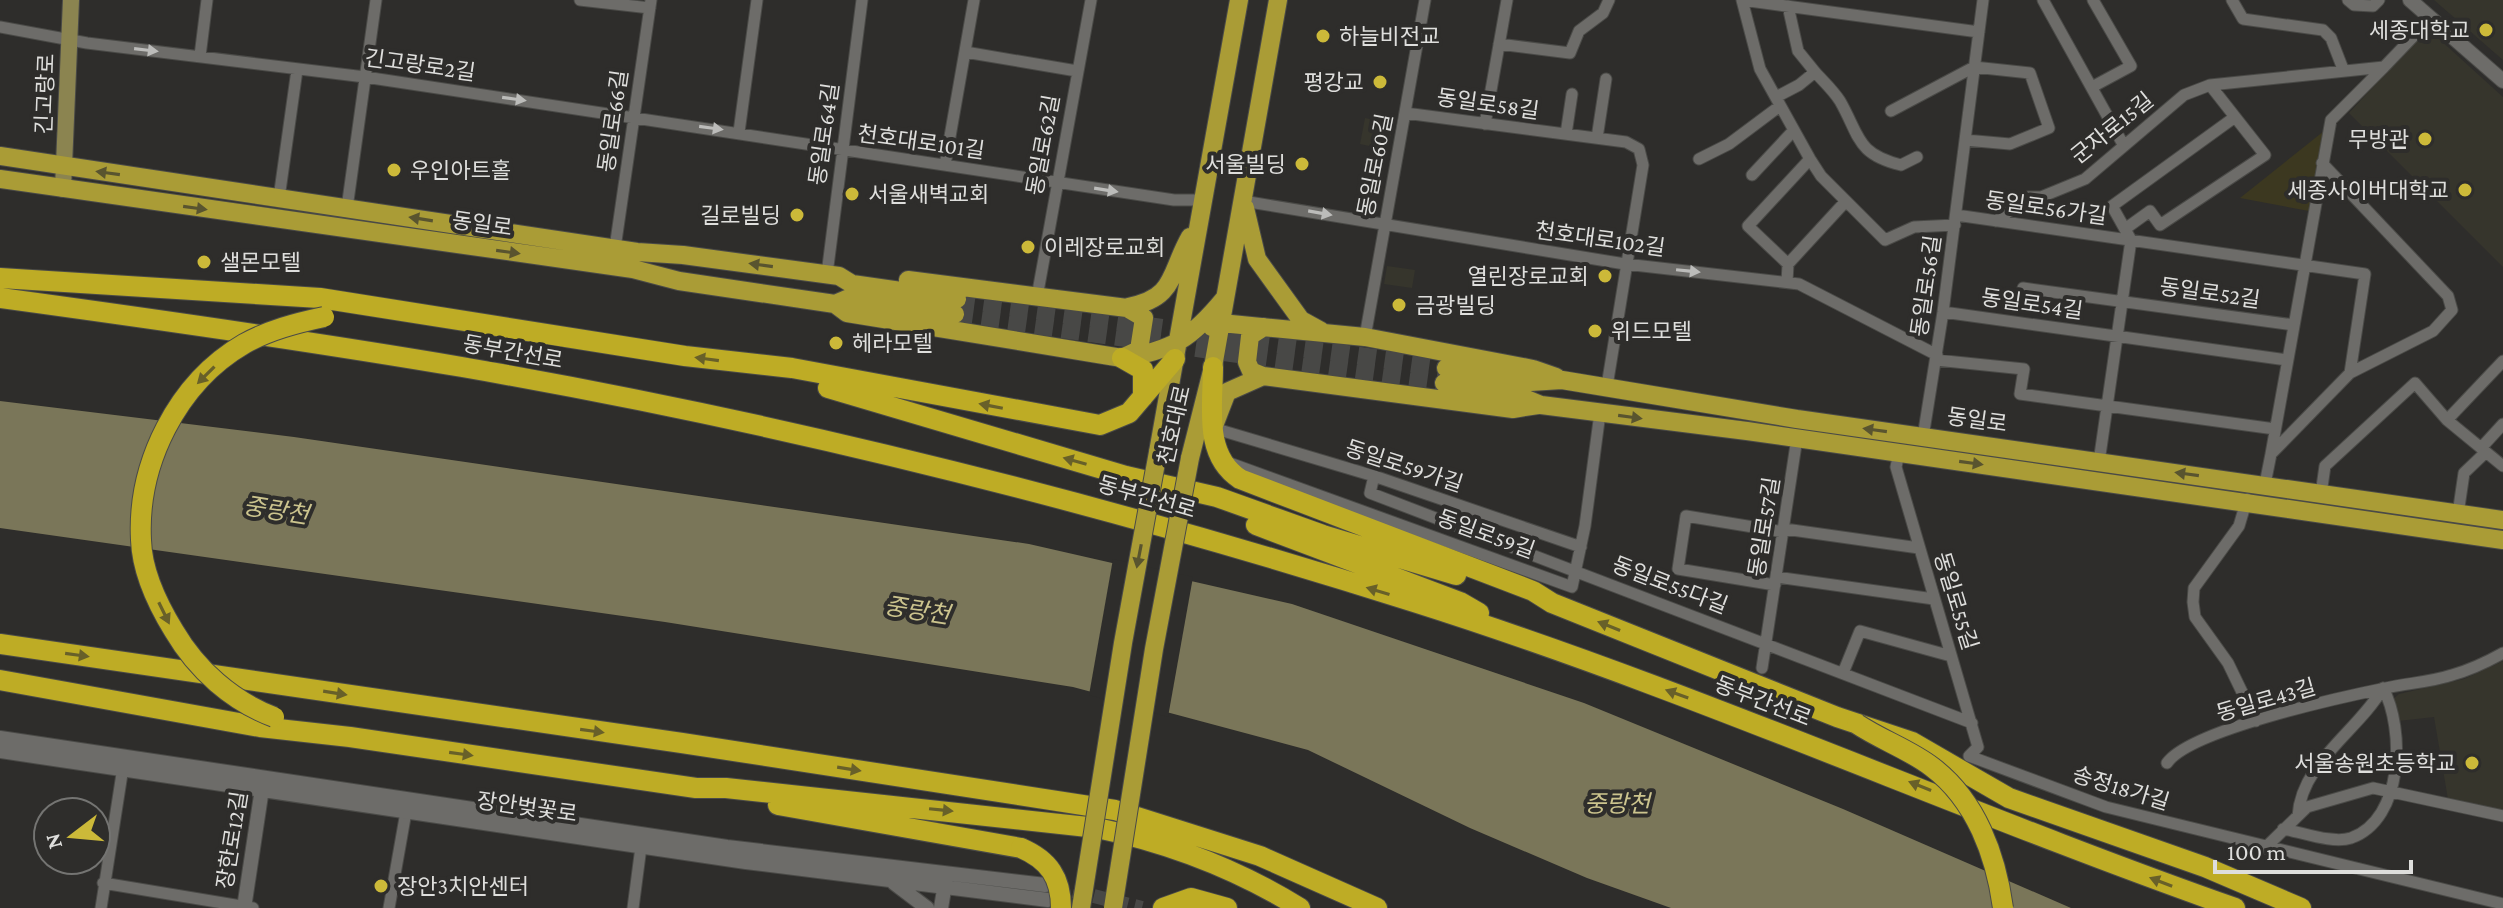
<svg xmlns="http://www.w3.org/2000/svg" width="2503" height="908" font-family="'Crimson Pro','Noto Sans KR',serif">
<rect width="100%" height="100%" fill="#2e2d2b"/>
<!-- built -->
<path fill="#36352c" d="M2434 0H2503V60Z
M2427 28 2503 97V267L2349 113Z
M1365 118 1393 124 1388 150 1360 144Z
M1387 266 1415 270 1412 288 1384 284Z
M2503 661V810L2449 805 2434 717 2398 721 2392 700 2399 694 2464 679Z"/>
<!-- green -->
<path fill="#3c3820" d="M2324 131 2309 211 2240 198Z"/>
<!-- water -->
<path fill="#7a7659" d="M0 401 294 437 1029 544 1292 604 1584 703 1843 809 2071 908H1671L1587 878 1470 828 1308 750 1073 687 665 622 0 528Z"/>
<!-- pier -->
<path fill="#2e2d2b" d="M1113 559 1193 577 1168 717 1089 695Z"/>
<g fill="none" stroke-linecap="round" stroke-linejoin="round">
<!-- tertiary-tunnel -->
<path stroke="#484846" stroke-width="14" stroke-dasharray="14 7" stroke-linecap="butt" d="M1053 886 1142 908"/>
<!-- primary-tunnel -->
<path stroke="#484846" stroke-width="18" stroke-dasharray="18 9" stroke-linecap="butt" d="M957 299 1446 368
M955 314 1444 383"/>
<!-- minor casing -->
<g stroke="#4a4a47" stroke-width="13">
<path id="minor" d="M580 0 650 8
M1742 0 1760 69 1810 159 1821 176 1885 240 1914 227 1955 225
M1742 0 1979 32
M2043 0 2124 146
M2232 0 2243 19 2323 30 2331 38 2343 69
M2348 0 2354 5 2373 6 2379 0
M1788 6 1798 51 1815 72
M0 27 87 43 365 77 1174 200H1202
M1499 44 1570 53 1579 31 1603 13 1609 0
M965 52 1077 71
M200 56 207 0
M2092 87 2131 66 2093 0
M1776 97 1799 85 1815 72C1823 81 1833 90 1840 101 1860 136 1856 154 1901 165L1917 157
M1891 111 1974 67 2030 73 2049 128 2010 144 1965 140
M1405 113 1626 142 1639 149 1643 165 1607 386
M1485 124 1507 0
M739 132 757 0
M1566 134 1572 94
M1597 138 1606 79
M1699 159 1729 144 1780 106
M945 165 974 0
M1752 175 1794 130
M279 198 297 70
M1243 201 1625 264 1799 284 1937 355
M347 208 376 0
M1956 215 2365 274 2350 373
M1996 221 2028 197H2041L2085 179 2184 95 2210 85 2384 67 2431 18
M2125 229 2150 211 2160 225 2265 155 2210 85
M615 248 651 0
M1788 264 1748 226 1810 159
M827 274 862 0
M1787 282 1788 264 1846 201
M2023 288 2294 325
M1037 297 1091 0
M1943 312 2287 360
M1365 337 1425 0
M1936 360 2024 369 2020 394 2275 429
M2447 420 2503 361
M1213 428 1374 476 1581 547
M1923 437 1943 312 1983 0
M2481 448 2503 424
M1899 453 1896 467 1978 747 1969 756 2106 807 2503 904
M2271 454 2350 373 2433 331 2452 310 2448 296 2322 163
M1227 462 1572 587 1585 526 1600 413
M2099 462 2131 240 2112 206 2235 117
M1374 476 1370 493 1972 723
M2261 488 2265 484 2271 454 2331 120 2384 67
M2321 494 2325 466 2415 383 2447 420 2503 466
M2247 499 2239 526 2194 588 2193 602 2195 617 2228 663 2256 721
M2458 514 2464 473 2486 452
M1785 529 1919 548
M1776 577 1934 599
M1775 585 1678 569 1686 516 1784 532
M1762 668 1797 438
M1843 673 1860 631 1951 656
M2167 763C2190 730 2342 697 2386 688 2408 683 2431 682 2452 675 2470 670 2487 662 2503 653
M2298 816C2301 763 2358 731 2383 688
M2283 829C2302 832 2332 844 2351 838 2404 819 2405 729 2383 688
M2265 848 2307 807 2373 788 2503 816
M103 883 253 908
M101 908 124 761
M389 908 406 812
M633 908 641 847"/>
</g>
<!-- tertiary casing -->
<g stroke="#4a4a47" stroke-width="16">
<path id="tertiary" d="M2410 0 2503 81
M0 738 727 847 1045 885
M0 751 746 862 1048 900
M894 883 927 908
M244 908 263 782
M941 908 946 878"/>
</g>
<!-- secondary casing -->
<g stroke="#4a4a47" stroke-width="18">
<path id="secondary" d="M63 189 71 0"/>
</g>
<!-- primary casing -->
<g stroke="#4a4a47" stroke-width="20">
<path id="primary" d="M0 156 637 252 683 255 839 276 852 284 957 299
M0 179 633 269 679 281 835 304 849 298 955 314
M1245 208 1257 259 1301 320 1321 331
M908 280 1127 308 1144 318 1139 350 1124 357
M835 304 847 313 1122 358C1172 351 1192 338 1224 299
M1128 307C1176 298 1169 274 1190 237
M1212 327 1221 323 1365 337 1533 369 1556 377
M1264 327 1250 336 1247 362 1251 371 1263 376 1513 409 1538 405
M1446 368 1530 382 1562 380 1797 419 2503 520
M1444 383 1514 394 1541 405 1747 431 2503 540
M1215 423 1227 392 1263 376
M1158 452 1239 0
M1190 458 1213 367 1278 0"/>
</g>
<!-- trunk casing -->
<g stroke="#4a4a47" stroke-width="22">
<path id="trunk" d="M0 278 320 298 685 356 792 368 1100 425 1129 413 1175 359
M0 298C154 319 309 341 462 367 785 423 1102 503 1414 602 1693 690 1959 811 2235 908
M1122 358 1143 370V397
M1213 367C1213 406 1203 455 1240 479L1533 591 1552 603 1837 717 1912 742 2009 798 2205 867 2301 908
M828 388 1126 476 1217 497 1323 535 1456 575
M1256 525 1460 602 1479 613
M0 644 682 743 1115 810 1260 856 1377 908
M0 680 260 727 350 737 696 788H726L1097 828C1169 843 1237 869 1300 908
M778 805 1021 848
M1163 908 1191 898 1227 908"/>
</g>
<!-- minor -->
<use href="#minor" stroke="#6d6c69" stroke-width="11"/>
<!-- tertiary -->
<use href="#tertiary" stroke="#6d6c69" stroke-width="14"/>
<!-- secondary -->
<use href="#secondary" stroke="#8b8450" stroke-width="16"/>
<!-- primary -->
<use href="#primary" stroke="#aa9c36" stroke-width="18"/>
<!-- trunk -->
<use href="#trunk" stroke="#beac25" stroke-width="20"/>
<!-- primary-bridge casing -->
<g stroke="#4a4a47" stroke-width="20" stroke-linecap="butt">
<path id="primary-bridge" d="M1081 908 1123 643 1158 452
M1113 908 1154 649 1190 458"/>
</g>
<!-- trunk-bridge casing -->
<g stroke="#4a4a47" stroke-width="22" stroke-linecap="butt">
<path id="trunk-bridge" d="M274 717C232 701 197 670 174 631 158 605 142 572 141 540 137 464 177 383 244 344 269 330 296 323 324 317
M1857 724C1881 740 1910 750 1932 767 1976 800 1996 856 2003 908
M1021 848C1049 860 1061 878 1061 908"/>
</g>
<!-- primary-bridge -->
<use href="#primary-bridge" stroke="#aa9c36" stroke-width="18"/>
<!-- trunk-bridge -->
<use href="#trunk-bridge" stroke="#beac25" stroke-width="20"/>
</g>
<!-- one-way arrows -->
<defs><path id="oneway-solid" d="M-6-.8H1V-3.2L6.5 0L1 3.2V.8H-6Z" transform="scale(2)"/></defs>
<g fill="#bcbcba">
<use href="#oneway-solid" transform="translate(146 50) rotate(7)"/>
<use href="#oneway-solid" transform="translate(514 99) rotate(8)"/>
<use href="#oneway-solid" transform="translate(711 128) rotate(8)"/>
<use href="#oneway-solid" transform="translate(1106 190) rotate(9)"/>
<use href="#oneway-solid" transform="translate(1320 213) rotate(10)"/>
<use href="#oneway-solid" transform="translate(1688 271) rotate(6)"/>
</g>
<g fill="#59542f">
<use href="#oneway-solid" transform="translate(108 173) rotate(-172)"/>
<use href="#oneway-solid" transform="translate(195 208) rotate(8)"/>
<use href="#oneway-solid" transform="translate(421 219) rotate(-171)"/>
<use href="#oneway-solid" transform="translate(508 252) rotate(8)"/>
<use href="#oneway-solid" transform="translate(761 265) rotate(-172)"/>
<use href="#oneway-solid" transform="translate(1630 417) rotate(8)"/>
<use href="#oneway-solid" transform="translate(1875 430) rotate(-172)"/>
<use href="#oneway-solid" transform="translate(1971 463) rotate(8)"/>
<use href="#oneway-solid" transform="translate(2187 474) rotate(-172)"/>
<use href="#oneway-solid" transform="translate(1139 556) rotate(101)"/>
</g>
<g fill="#686029">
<use href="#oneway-solid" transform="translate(707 359) rotate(-172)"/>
<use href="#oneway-solid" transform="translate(206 375) rotate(135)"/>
<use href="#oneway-solid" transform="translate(991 406) rotate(-169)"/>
<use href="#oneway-solid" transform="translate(1075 461) rotate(-164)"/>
<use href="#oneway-solid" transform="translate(1378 591) rotate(-163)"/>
<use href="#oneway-solid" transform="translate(164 613) rotate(64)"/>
<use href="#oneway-solid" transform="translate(1609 626) rotate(-158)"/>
<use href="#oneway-solid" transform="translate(77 655) rotate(8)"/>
<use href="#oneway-solid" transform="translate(335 693) rotate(9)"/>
<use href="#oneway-solid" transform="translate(1677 694) rotate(-160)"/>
<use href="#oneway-solid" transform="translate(592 731) rotate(8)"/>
<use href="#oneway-solid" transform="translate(461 754) rotate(8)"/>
<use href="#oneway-solid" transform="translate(849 769) rotate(9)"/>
<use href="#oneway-solid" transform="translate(1920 786) rotate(-158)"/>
<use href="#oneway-solid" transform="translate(941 810) rotate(6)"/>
<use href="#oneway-solid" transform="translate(2161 882) rotate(-159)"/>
</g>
<!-- markers -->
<g fill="#ccb939" stroke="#2e2d2b" stroke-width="3">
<circle cx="2486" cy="30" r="8"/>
<circle cx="1323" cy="36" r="8"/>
<circle cx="1380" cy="82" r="8"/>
<circle cx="2425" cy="139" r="8"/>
<circle cx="1302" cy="164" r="8"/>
<circle cx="394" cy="170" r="8"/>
<circle cx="2465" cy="190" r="8"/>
<circle cx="852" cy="194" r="8"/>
<circle cx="797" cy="215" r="8"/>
<circle cx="1028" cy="247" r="8"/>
<circle cx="204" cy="262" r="8"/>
<circle cx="1605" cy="276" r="8"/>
<circle cx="1399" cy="305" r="8"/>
<circle cx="1595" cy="331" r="8"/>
<circle cx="836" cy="343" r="8"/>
<circle cx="2472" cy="763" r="8"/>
<circle cx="381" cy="886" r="8"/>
</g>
<g text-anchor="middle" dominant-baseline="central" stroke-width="8" stroke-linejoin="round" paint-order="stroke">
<!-- poi labels -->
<g font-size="22" fill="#dededc" stroke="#2e2d2b" text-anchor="start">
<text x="2470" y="30" text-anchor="end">세종대학교</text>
<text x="1339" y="36">하늘비전교</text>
<text x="1364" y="82" text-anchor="end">평강교</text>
<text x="2409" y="139" text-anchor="end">무방관</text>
<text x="1286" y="164" text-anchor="end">서울빌딩</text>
<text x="410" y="170">우인아트홀</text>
<text x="2449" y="190" text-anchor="end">세종사이버대학교</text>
<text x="868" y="194">서울새벽교회</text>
<text x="781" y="215" text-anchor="end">길로빌딩</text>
<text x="1044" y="247">이레장로교회</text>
<text x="220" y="262">샐몬모텔</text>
<text x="1589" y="276" text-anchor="end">열린장로교회</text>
<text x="1415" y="305">금광빌딩</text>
<text x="1611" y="331">위드모텔</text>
<text x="852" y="343">헤라모텔</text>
<text x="2456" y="763" text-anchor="end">서울송원초등학교</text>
<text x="397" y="886">장안3치안센터</text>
</g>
<!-- street labels -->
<g font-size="22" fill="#dededc" stroke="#2e2d2b">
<text transform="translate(420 65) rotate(8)">긴고랑로2길</text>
<text transform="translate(45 94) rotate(-88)">긴고랑로</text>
<text transform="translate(1488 104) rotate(8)">동일로58길</text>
<text transform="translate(613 121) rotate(-82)">동일로66길</text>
<text transform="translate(2112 128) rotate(-39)">군자로15길</text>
<text transform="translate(824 134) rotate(-82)">동일로64길</text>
<text transform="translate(921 142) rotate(8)">천호대로101길</text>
<text transform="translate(1043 145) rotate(-80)">동일로62길</text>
<text transform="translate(1375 165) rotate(-79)">동일로60길</text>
<text transform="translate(2046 208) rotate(8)">동일로56가길</text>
<text transform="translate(482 224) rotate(8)">동일로</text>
<text transform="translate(1600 239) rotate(8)">천호대로102길</text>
<text transform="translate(1926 286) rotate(-82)">동일로56길</text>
<text transform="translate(2210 293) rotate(8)">동일로52길</text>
<text transform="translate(2032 304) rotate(8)">동일로54길</text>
<text transform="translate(513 352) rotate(10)">동부간선로</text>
<text transform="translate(1977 420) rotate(8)">동일로</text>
<text transform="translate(1174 425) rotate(-77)">천호대로</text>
<text transform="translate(1404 466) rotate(18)">동일로59가길</text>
<text transform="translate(1147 497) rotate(16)">동부간선로</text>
<text transform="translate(1764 527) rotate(-81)">동일로57길</text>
<text transform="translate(1486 534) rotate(20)">동일로59길</text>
<text transform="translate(1670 585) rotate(21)">동일로55다길</text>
<text transform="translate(1956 601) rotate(73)">동일로55길</text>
<text transform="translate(2266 700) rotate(-16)">동일로43길</text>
<text transform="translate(1763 701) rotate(21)">동부간선로</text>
<text transform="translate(2121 788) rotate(17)">송정18가길</text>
<text transform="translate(527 807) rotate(8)">장안벚꽃로</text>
<text transform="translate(232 840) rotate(-81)">장한로12길</text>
</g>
<!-- water labels -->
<g font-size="24" font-style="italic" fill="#ccc48e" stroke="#2e2d2b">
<text transform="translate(276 510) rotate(9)">중랑천</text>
<text transform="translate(917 610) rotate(9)">중랑천</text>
<text x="1617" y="803">중랑천</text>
</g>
</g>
<!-- north arrow -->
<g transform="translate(72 836) rotate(254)"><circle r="38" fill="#2e2d2b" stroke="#747472" stroke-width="2"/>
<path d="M0-6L14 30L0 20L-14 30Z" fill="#ccb939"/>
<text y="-12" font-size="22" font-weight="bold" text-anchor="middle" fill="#dededc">N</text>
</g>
<!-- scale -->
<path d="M2215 860v12h196v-12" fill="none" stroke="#dededc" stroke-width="4"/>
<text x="2227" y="860" font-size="24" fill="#dededc" stroke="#2e2d2b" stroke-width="6" paint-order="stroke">100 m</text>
</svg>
